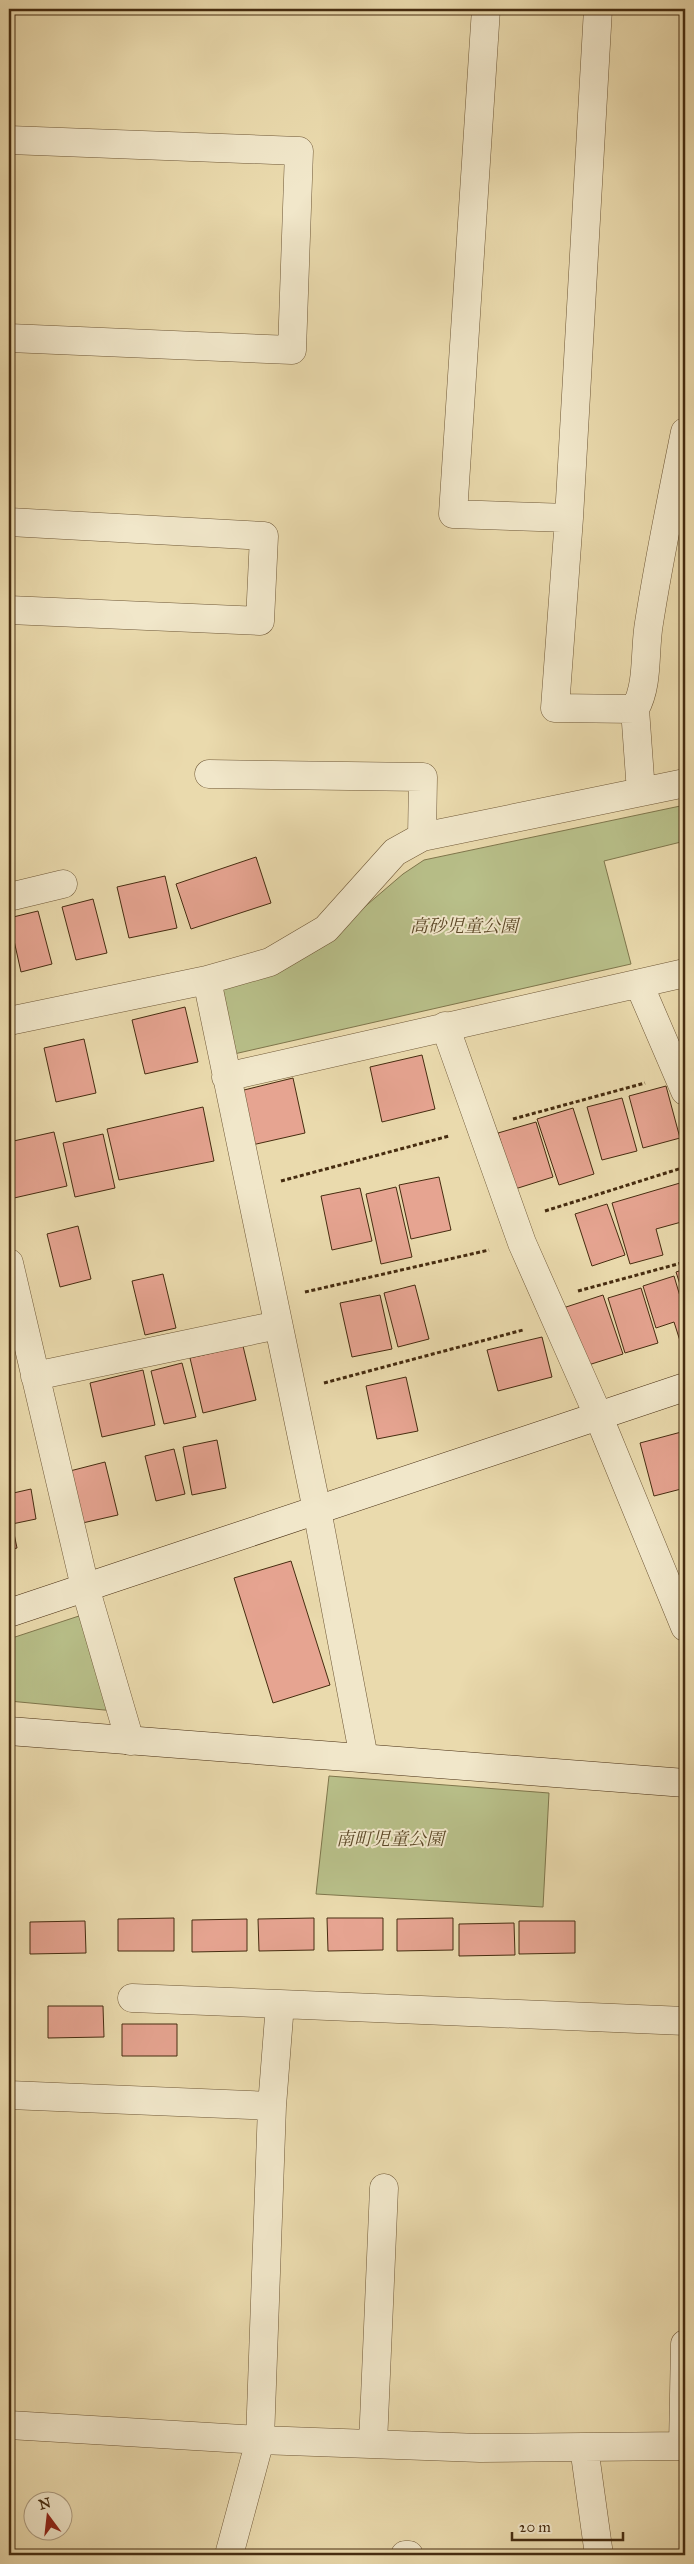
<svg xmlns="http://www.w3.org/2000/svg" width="694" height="2564" viewBox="0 0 694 2564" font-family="'IM FELL Great Primer','Noto Serif JP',serif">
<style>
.green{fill:#b8bf89;stroke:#7f764c}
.building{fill:#e6a491;stroke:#462c10}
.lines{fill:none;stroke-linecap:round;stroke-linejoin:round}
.street-casing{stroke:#6f5837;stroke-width:29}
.secondary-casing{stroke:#462c10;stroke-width:29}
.path{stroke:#462c10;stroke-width:3;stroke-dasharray:4 2.5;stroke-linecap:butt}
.street{stroke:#f1e7ca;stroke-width:28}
.secondary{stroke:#f1e7ca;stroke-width:28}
.labels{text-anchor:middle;stroke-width:4;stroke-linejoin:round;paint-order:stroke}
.park-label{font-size:18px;font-style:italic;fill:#5d4928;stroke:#f1e7ca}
</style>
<rect width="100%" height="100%" fill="#eadaad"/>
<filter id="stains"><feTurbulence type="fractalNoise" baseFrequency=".004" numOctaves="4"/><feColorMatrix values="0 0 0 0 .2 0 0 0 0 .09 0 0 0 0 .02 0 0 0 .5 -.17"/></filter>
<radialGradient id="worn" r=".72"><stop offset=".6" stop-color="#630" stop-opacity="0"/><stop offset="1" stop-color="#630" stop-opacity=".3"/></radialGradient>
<path class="green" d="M685 805V841L604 861 631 964 234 1054 215 990 313 951 403 874 424 860Z
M85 1614 115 1711 9 1701V1639Z
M329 1776 549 1793 543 1907 316 1894Z"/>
<path class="building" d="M256 857 271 903 191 929 176 884Z
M165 876 177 928 129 938 117 887Z
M93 899 107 953 76 960 62 907Z
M38 911 52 964 21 972 9 918Z
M185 1007 198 1062 145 1074 132 1020Z
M84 1039 96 1093 56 1102 44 1048Z
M422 1055 435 1109 382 1122 370 1067Z
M293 1078 305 1133 252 1145 240 1091Z
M666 1086 680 1138 643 1148 629 1096Z
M622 1098 637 1151 602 1160 587 1107Z
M203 1107 214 1161 119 1180 107 1129Z
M573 1108 594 1174 559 1185 537 1119Z
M536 1122 553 1177 515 1189 498 1133Z
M54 1132 67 1186 14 1198 9 1177V1142Z
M103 1134 115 1188 75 1197 63 1143Z
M439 1177 451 1230 411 1239 399 1185Z
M680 1183 685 1201V1221L656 1229 663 1255 630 1264 612 1203Z
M396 1187 412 1257 381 1264 366 1194Z
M360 1188 372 1241 332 1250 321 1196Z
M607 1204 625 1255 592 1266 575 1214Z
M78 1226 91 1279 60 1287 47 1234Z
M685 1269V1300L676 1272Z
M163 1274 176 1328 145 1335 132 1281Z
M674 1276 685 1313V1343L681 1344 674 1322 656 1328 643 1286Z
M415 1285 429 1339 398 1347 384 1293Z
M641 1288 658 1343 625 1353 608 1298Z
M380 1295 392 1349 352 1357 340 1303Z
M603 1295 623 1354 582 1367 563 1308Z
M542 1337 552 1377 498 1391 487 1350Z
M243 1346 256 1400 203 1413 190 1358Z
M182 1363 196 1417 164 1424 151 1371Z
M143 1370 155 1425 102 1437 90 1383Z
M406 1377 418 1431 377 1439 366 1386Z
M685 1431V1488L654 1496 640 1443Z
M217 1440 226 1488 192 1495 183 1447Z
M174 1449 185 1494 156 1501 145 1456Z
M105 1462 118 1515 78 1524 66 1472Z
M31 1489 36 1519 12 1524 17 1548 9 1550V1494Z
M291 1561 330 1685 273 1703 234 1578Z
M174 1918V1951H118V1919Z
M314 1918V1950L259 1951 258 1919Z
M327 1918H383V1950L328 1951Z
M453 1918V1950L397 1951V1919Z
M247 1919V1951L192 1952V1920Z
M85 1921 86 1953 30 1954V1922Z
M519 1921H575V1953L519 1954Z
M514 1923 515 1955 459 1956V1924Z
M48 2006H103L104 2037 48 2038Z
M122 2024H177V2056H122Z"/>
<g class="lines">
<defs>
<path id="street" d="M486 9 453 514 569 518
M598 9 569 518 555 708 635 709 641 792
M9 140 299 151 292 350 9 338
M9 522 264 536 260 621 9 610
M635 709C649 684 644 651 649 623 659 559 672 496 685 432
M209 774 423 777 422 837
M9 897 63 884
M207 980 317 1510 364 1758
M639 984 685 1091
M9 1021 207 980 270 962 326 929 395 852 422 837 685 783
M445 1026 522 1243 598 1415 685 1627
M226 1077 685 973
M9 1263 85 1587 130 1741
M35 1376 278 1325
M132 1998 280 2004
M9 2095 272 2106
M9 2425 260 2440 480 2448 685 2446
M373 2444 384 2188
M683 2446 685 2344
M584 2447 599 2555
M229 2555 260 2440 272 2106 280 2004 685 2021
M405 2555H409"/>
<path id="secondary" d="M9 1613 685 1387
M9 1731 685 1783"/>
</defs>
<use href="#street" class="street-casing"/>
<use href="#secondary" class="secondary-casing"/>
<path class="path" d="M513 1119 645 1083
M281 1181 449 1136
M545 1211 685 1167
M578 1291 685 1262
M305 1292 489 1250
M324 1383 523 1330"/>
<use href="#street" class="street"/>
<use href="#secondary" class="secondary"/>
</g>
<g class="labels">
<g class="park-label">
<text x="464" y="932">高砂児童公園</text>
<text x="390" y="1845">南町児童公園</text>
</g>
</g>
<rect width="694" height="2564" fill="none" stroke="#eadaad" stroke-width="30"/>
<rect x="10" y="10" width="674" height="2544" fill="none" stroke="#462c10" stroke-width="2.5"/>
<rect x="15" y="15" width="664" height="2534" fill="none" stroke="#462c10"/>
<g transform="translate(48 2516) rotate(345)"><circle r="24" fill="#f1e7ca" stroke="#ad9c80"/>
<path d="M0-4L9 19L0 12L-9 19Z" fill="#8f2418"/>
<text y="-8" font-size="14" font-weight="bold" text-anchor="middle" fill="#462c10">N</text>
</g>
<path d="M512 2532v8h111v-8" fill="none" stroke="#462c10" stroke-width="2.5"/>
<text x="519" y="2532" font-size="15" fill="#462c10" stroke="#f1e7ca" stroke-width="4" paint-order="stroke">20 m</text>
<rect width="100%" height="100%" filter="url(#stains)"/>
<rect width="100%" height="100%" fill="url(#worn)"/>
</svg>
